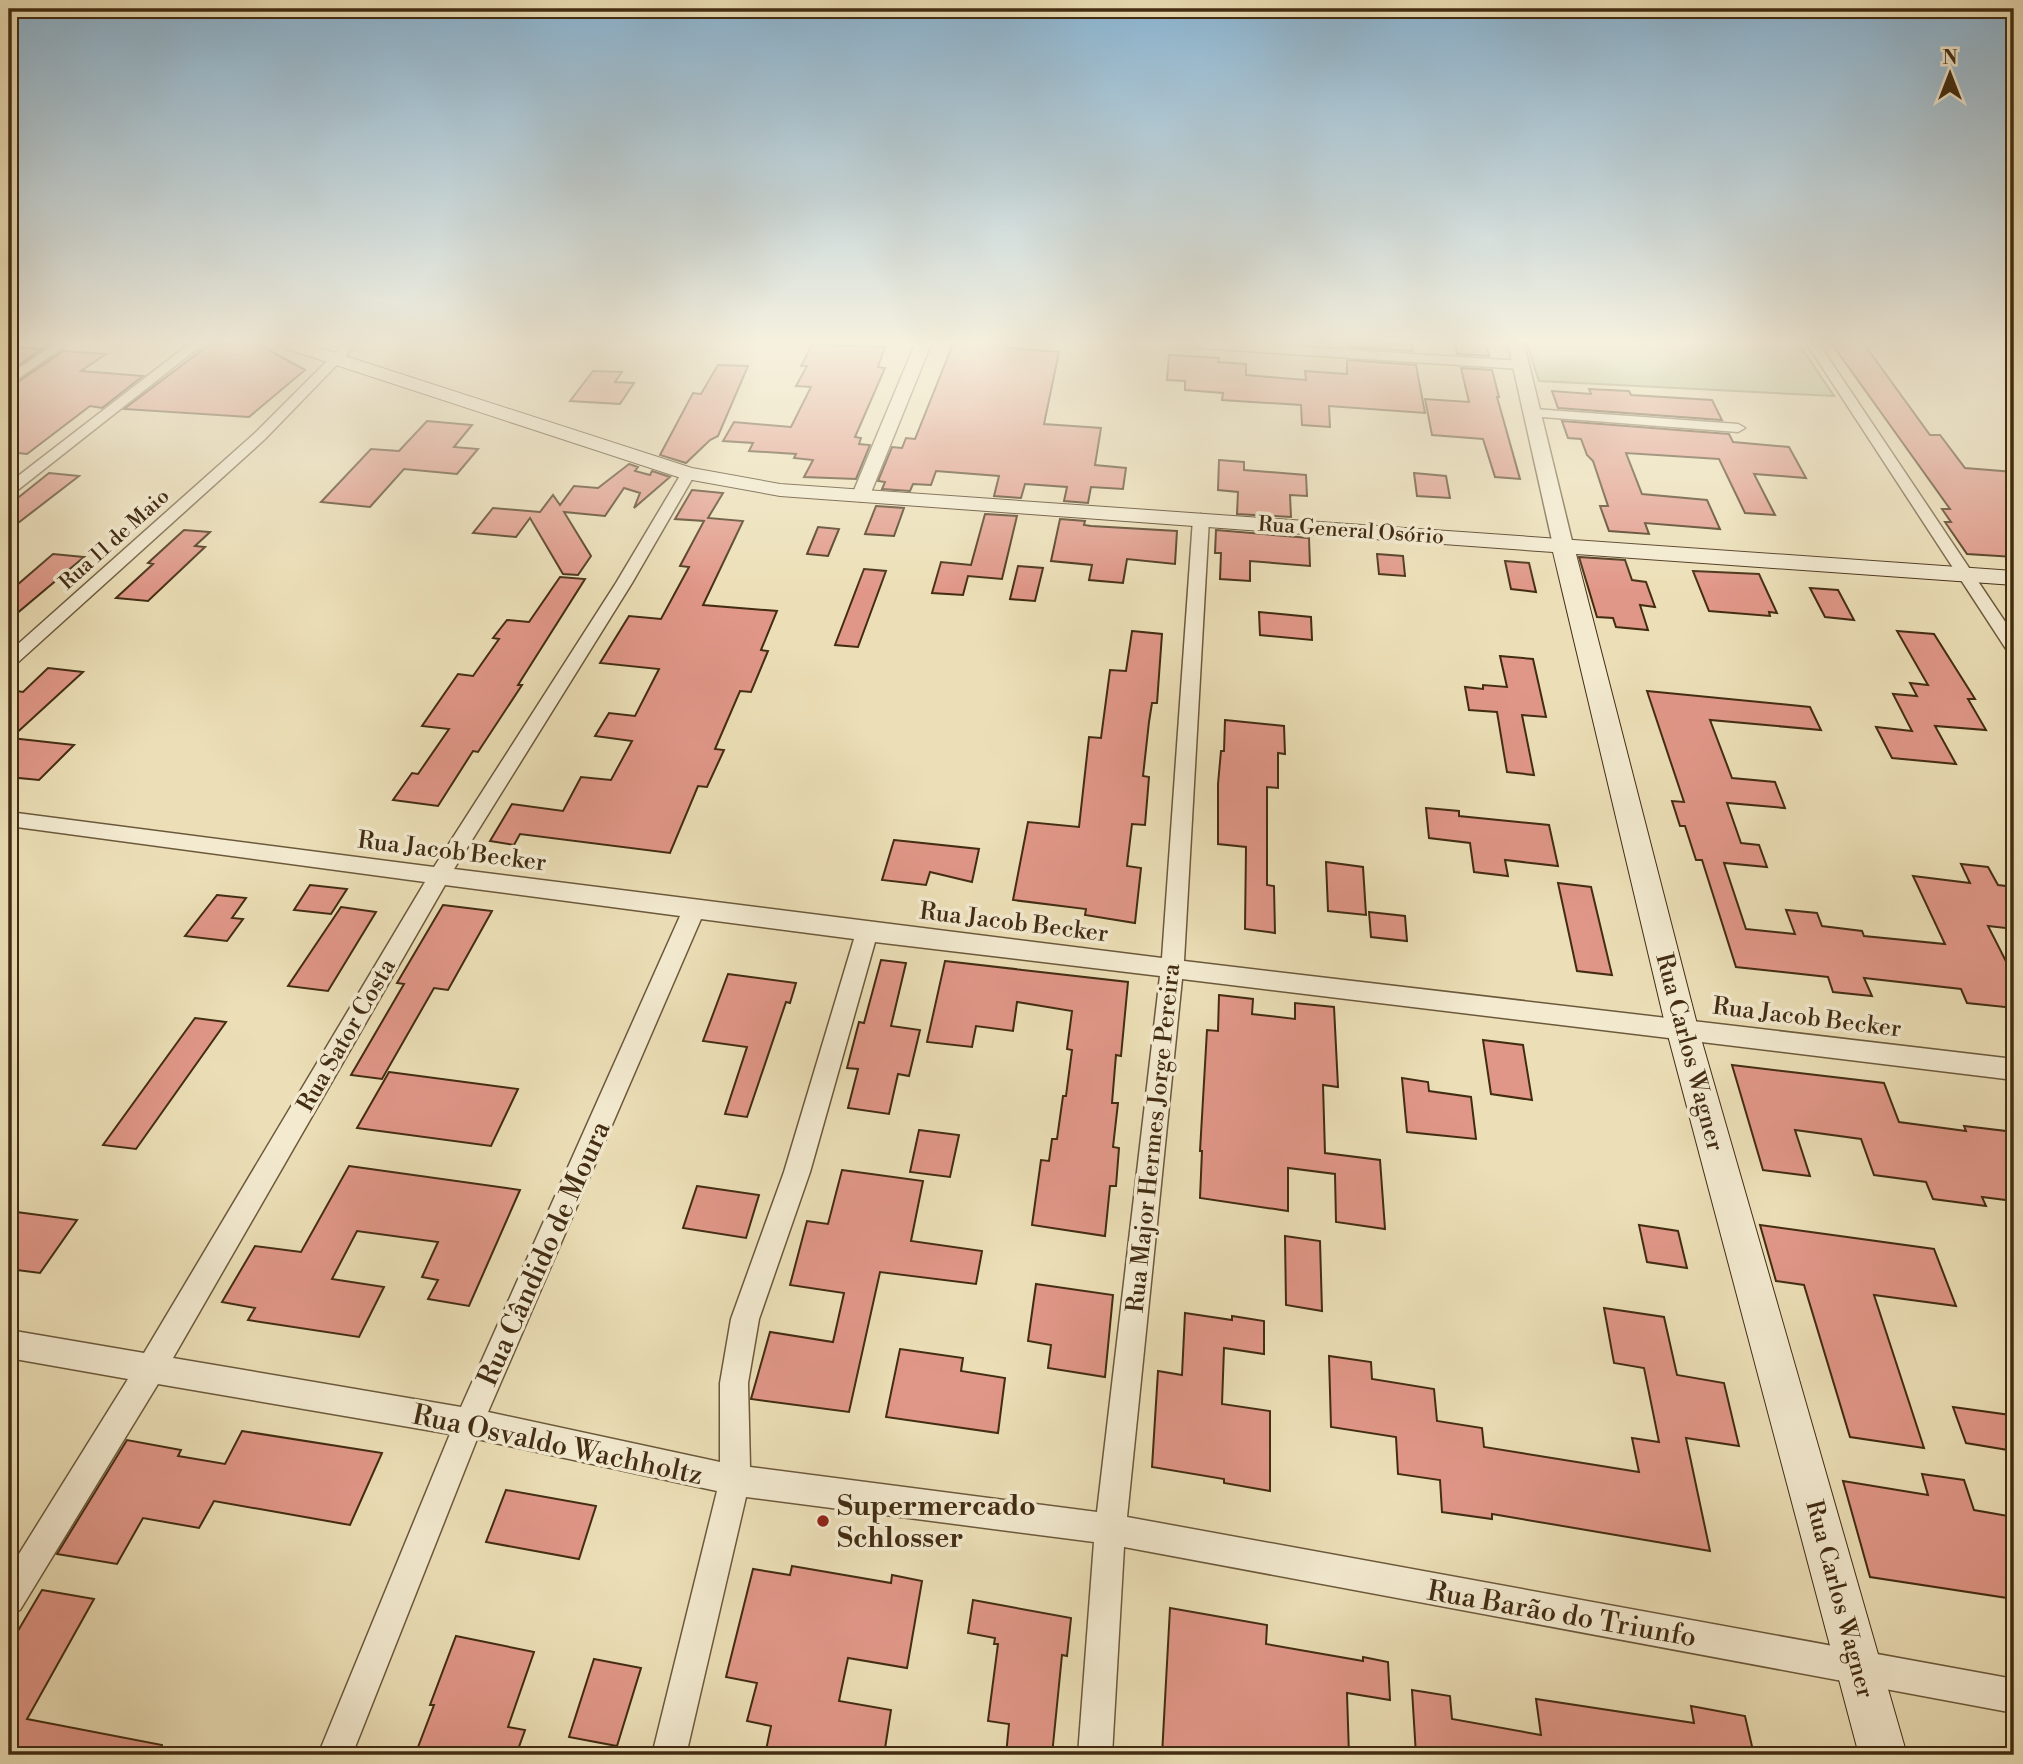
<svg xmlns="http://www.w3.org/2000/svg" width="2023" height="1764" viewBox="0 0 2023 1764" font-family="'Libre Bodoni',serif">
<style>
.green{fill:#b3c392;stroke:#7a7852;stroke-width:2}
.building{fill:#e19788;stroke:#422c12;stroke-width:2}
.lines{fill:none;stroke-linecap:round;stroke-linejoin:round}
.minor-casing{stroke:#6c593b;stroke-width:3}
.tertiary-casing{stroke:#6c593b;stroke-width:3}
.secondary-casing{stroke:#422c12;stroke-width:2}
.minor{fill:#f3ead0;fill-rule:evenodd}
.tertiary{fill:#f3ead0;fill-rule:evenodd}
.secondary{fill:#f3ead0;fill-rule:evenodd}
.poi-dot{fill:#8f2418;stroke:#f3ead0;stroke-width:2.5}
.labels{text-anchor:middle;stroke-width:7;stroke-linejoin:round;paint-order:stroke}
.far-street-label{font-size:21px;fill:#422c12;stroke:#f3ead0}
.street-label{font-size:24px;fill:#422c12;stroke:#f3ead0}
.near-street-label{font-size:28px;fill:#422c12;stroke:#f3ead0}
.near-poi-label{font-size:28px;font-weight:bold;fill:#422c12;stroke:#f3ead0;text-anchor:start}
</style>
<rect width="100%" height="100%" fill="#ecdfb7"/>
<filter id="stains"><feTurbulence type="fractalNoise" baseFrequency=".00286" numOctaves="4"/><feColorMatrix values="0 0 0 0 .2 0 0 0 0 .09 0 0 0 0 .02 0 0 0 .5 -.17"/></filter>
<radialGradient id="worn" r=".72"><stop offset=".6" stop-color="#630" stop-opacity="0"/><stop offset="1" stop-color="#630" stop-opacity=".3"/></radialGradient>
<path class="green" d="M1527 344H1799L1834 396 1539 381Z"/>
<path class="building" d="M210 344H258L305 370 249 417 124 409Z
M953 344H1007L1006 347 1018 349 1059 352 1044 424 1101 428 1095 465 1126 468 1123 489 1091 487 1088 503 1064 501 1067 487 1025 484 1021 498 994 496 999 476 936 471 931 485 913 484 910 491 882 489 885 482 878 481 892 447 902 448 906 438 915 439Z
M1348 344H1412L1413 351 1348 347Z
M1455 344H1486L1489 356 1457 354Z
M1832 344H1864L1930 435H1940L1965 468 2014 472V557L1967 554 1945 522H1951L1942 509H1950Z
M812 345 885 347 878 367 885 368 855 437 861 438 859 444 870 445 856 479 804 477 813 460 794 458 796 454 749 451 753 443 723 441 734 422 791 427 811 387 796 386 807 366H801Z
M9 347 42 349 9 372Z
M63 351 106 354 81 371 143 376 102 408 90 406 27 454 9 452V388Z
M1169 355 1219 358 1218 362 1246 364V375L1306 380 1305 371 1347 374V360L1416 365 1425 413 1329 406 1330 427 1302 425 1301 405 1222 400 1223 393 1185 390V381L1167 380Z
M718 365 748 366 718 436 710 440 686 463 660 455 693 393 701 394Z
M1461 368 1492 370 1499 397H1497L1520 479 1495 477 1483 439 1432 435 1425 399 1469 402Z
M593 371 622 372 615 382 634 383 620 404 570 401Z
M1589 389 1629 391 1631 395 1712 400 1722 420 1558 408 1552 391 1591 394Z
M427 421 472 425 454 447 478 449 457 474 404 469 370 507 321 502 371 449 399 451Z
M1562 421 1729 434 1733 442 1789 447 1806 478 1754 474 1775 515 1745 513 1719 459 1626 453 1642 494 1707 500 1720 529 1645 523 1649 534 1609 531 1600 506H1608L1593 461 1587 455 1581 439 1568 438Z
M1219 460 1244 462V470L1306 475 1307 496 1290 495 1291 517 1237 514 1238 492 1218 490Z
M629 464 638 467 635 471 650 475 652 471 670 477 634 508 640 493 624 488 605 516 564 512 591 556 578 575 563 574 530 518 516 537 473 533 493 508 540 512 553 495 560 505 574 486 598 488Z
M49 473 79 476 9 530V505Z
M1414 473 1446 476 1450 498 1417 496Z
M692 490 723 493 708 518 743 521 703 605 777 611 761 650 768 651 751 692 740 691 715 749 724 750 707 787 698 786 670 853 520 834 514 845 490 841 512 804 563 811 581 777 611 780 632 741 595 736 609 713 635 716 659 669 600 663 629 616 661 619 689 567 680 566 704 521 675 519Z
M876 506 904 508 894 536 865 534Z
M985 514 1017 516 1002 579 968 576 963 595 932 593 941 562 971 565Z
M1060 519 1085 521 1084 525 1091 526 1177 531 1175 564 1127 559 1123 583 1089 580 1092 565 1051 561Z
M818 527 839 529 828 556 807 554Z
M184 530 210 532 195 546 205 547 148 601 116 598 153 564 148 563Z
M1216 530 1309 538 1310 566 1250 561V581L1220 579 1221 553H1215Z
M53 554 84 557 9 620V592Z
M1377 554 1403 556 1405 576 1379 574Z
M1579 557 1625 560 1632 580 1646 582 1655 607 1640 605 1648 630 1616 627 1613 618 1597 617Z
M1505 561 1529 563 1536 592 1511 589Z
M1018 566 1043 568 1035 601 1010 599Z
M864 569 886 571 858 647 835 645Z
M1693 571 1759 574 1777 613 1769 612 1770 616 1709 611Z
M560 577 585 579 518 685H522L478 752 473 751 438 806 393 800 412 773 418 774 449 729 422 726 458 674 473 676 499 639 493 638 507 620 529 622Z
M1810 588 1838 590 1854 620 1825 617Z
M1259 612 1311 617 1312 640 1260 635Z
M1132 631 1162 634 1157 703H1152L1149 722 1143 776 1149 777 1145 825 1132 824 1127 866 1141 868 1135 923 1085 915 1086 909 1013 900 1028 822 1079 827 1089 737 1101 738 1110 670 1126 671Z
M1897 631 1934 634 1975 699H1968L1986 730 1935 726 1956 764 1892 758 1876 727 1912 731 1893 694 1917 696 1910 683 1928 685Z
M1500 656 1533 659 1546 717 1522 715 1534 775 1507 772 1497 712 1469 710 1465 687 1483 689V685L1507 687Z
M48 668 83 672 11 738 74 745 39 780 9 777V699L17 691 23 692Z
M1647 691 1810 707 1821 730 1710 720 1732 778 1775 782 1785 808 1727 803 1741 843 1759 845 1767 867 1724 863 1746 929 1795 934 1786 910 1817 913 1822 926 1862 931 1864 936 1945 944 1913 876 1970 883 1961 864 1988 867 1998 885 2014 887V929L1988 926 2014 977V1008L1967 1003 1961 989 1864 978 1872 996 1833 992 1828 977 1736 967 1702 860H1696L1685 826H1680L1672 801 1684 802Z
M1225 720 1284 726 1285 754 1278 753V788L1267 787V885L1274 886 1275 933 1245 929 1246 847 1218 844V784L1221 751H1224Z
M1426 808 1459 811V816L1549 825 1558 866 1505 860 1508 876 1474 872 1470 843 1429 838Z
M894 840 979 849 972 882 930 872 926 885 882 880Z
M1326 862 1363 867 1366 915 1328 911Z
M1558 883 1591 887 1612 975 1577 971Z
M310 885 347 889 331 914 294 910Z
M217 895 246 898 232 918 243 919 227 941 185 936Z
M443 905 492 911 448 990 434 988 382 1079 351 1075 404 984 397 983Z
M341 907 376 912 328 991 288 986Z
M1369 912 1405 916 1407 941 1371 937Z
M881 960 906 963 891 1026 920 1030 909 1076 898 1074 889 1114 848 1108 858 1069 847 1068 859 1022 864 1023Z
M945 961 1128 982 1121 1056 1116 1055 1112 1103H1118L1113 1147 1119 1148 1116 1186H1110L1105 1236 1032 1225 1041 1160 1049 1161 1052 1139H1057L1063 1096H1066L1072 1050 1067 1049 1072 1011 1017 1002 1013 1031 976 1026 972 1047 927 1042Z
M728 974 796 983 790 1003 786 1002 747 1117 725 1114 747 1047 703 1041Z
M1219 995 1253 999 1252 1014 1295 1019V1003L1334 1007 1338 1087 1323 1085 1325 1153 1380 1160 1385 1229 1336 1222 1335 1174 1288 1168V1211L1200 1198 1202 1151H1200L1207 1030 1218 1031Z
M195 1018 226 1022 136 1149 103 1145Z
M1483 1040 1523 1045 1532 1100 1491 1094Z
M1732 1065 1884 1083 1899 1122 1966 1131 1964 1126 2006 1131 2014 1149V1201L1982 1197 1986 1206 1933 1199 1926 1182 1874 1175 1861 1139 1795 1130 1810 1176 1763 1170Z
M389 1072 518 1089 491 1146 357 1128Z
M1402 1078 1428 1082 1429 1091 1471 1097 1476 1139 1407 1132Z
M919 1130 959 1135 950 1177 910 1172Z
M349 1166 520 1190 469 1306 428 1299 438 1280 422 1277 438 1242 357 1231 332 1279 384 1287 359 1337 248 1320 255 1308 222 1302 255 1246 301 1252Z
M842 1170 923 1181 911 1241 982 1251 976 1284 880 1272 849 1412 751 1399 770 1332 833 1342 844 1293 790 1285 807 1221 828 1224Z
M697 1186 759 1195 746 1238 683 1228Z
M9 1211 77 1220 40 1273 9 1269Z
M1639 1225 1678 1231 1687 1268 1647 1262Z
M1760 1225 1934 1249 1956 1306 1874 1295 1924 1448 1850 1437 1804 1285 1776 1281Z
M1285 1236 1320 1241 1322 1311 1286 1305Z
M1036 1284 1113 1295 1105 1377 1048 1368 1051 1345 1028 1341Z
M1604 1308 1664 1317 1677 1375 1724 1383 1739 1446 1686 1438 1710 1551 1492 1514V1519L1442 1512 1440 1480 1398 1474 1396 1437 1331 1427 1329 1356 1371 1362 1372 1379 1434 1389 1437 1421 1482 1428 1484 1447 1639 1472 1632 1438 1659 1442 1644 1368 1614 1363Z
M1185 1313 1232 1320V1316L1264 1321V1354L1224 1348 1222 1404 1270 1411V1491L1224 1483V1479L1152 1467 1158 1371 1182 1375Z
M900 1349 963 1358 961 1371 1005 1378 998 1433 886 1417Z
M1953 1407 2010 1415 2014 1426V1451L1966 1443Z
M242 1431 382 1453 350 1525 214 1501 199 1528 143 1518 117 1564 57 1554 127 1440 181 1450 178 1456 225 1464Z
M1922 1474 1964 1480 1974 1510 2014 1517V1599L1870 1577 1843 1481 1928 1495Z
M506 1490 596 1506 579 1559 486 1542Z
M792 1566 891 1583 892 1575 922 1581 907 1668 848 1658 839 1701 891 1710 884 1755H765L771 1726 747 1721 757 1683 726 1677 753 1569 790 1575Z
M42 1590 94 1599 27 1719 162 1745 161 1755H9V1646Z
M973 1600 1071 1618 1067 1656 1062 1655 1052 1755H1006L1009 1724 988 1721 998 1644H994L995 1638 968 1633Z
M1170 1608 1267 1625 1266 1644 1363 1661V1657L1388 1662 1390 1700 1347 1693 1349 1755H1162Z
M456 1636 534 1652 508 1727 525 1730 516 1755H415L434 1705H430Z
M594 1659 641 1668 617 1746 569 1737Z
M1412 1690 1450 1696 1452 1719 1541 1735 1536 1699 1694 1723 1691 1706 1745 1716 1754 1755H1416Z"/>
<g class="lines">
<defs>
<path id="minor" d="M54 344H68L9 385V375Z
M189 344H203L14 493 9 494V483Z
M344 344H357L265 439 15 665 9 667V652L255 433Z
M1193 344H1258L1521 361 1528 365 1521 369 1199 348Z
M1807 344H1819L2014 635V654L2008 652Z
M1534 409 1738 424 1745 428 1738 432 1529 416 1527 413Z
M688 470 695 474 632 583 454 869 1162 958 1193 519 1201 514 1209 519 1184 961 2014 1059V1080L1182 979 1127 1517 2014 1679V1713L1124 1547 1112 1755H1078L1094 1542 746 1497 686 1755H652L717 1491 477 1439 352 1755H318L450 1434 158 1384 20 1610 9 1615V1570L128 1379 9 1358V1330L144 1353 425 882 9 826V812L434 867 616 583 681 474ZM445 885 680 916 461 1407 173 1358ZM701 919 854 939 784 1172 731 1319 720 1383V1462L488 1412ZM875 942 1160 976 1097 1512 750 1467 748 1383 759 1319 810 1172Z"/>
<path id="tertiary" d="M915 344H931L870 495 861 501 854 499 852 495Z
M1508 344H1524L1573 545 1570 549H1556L1553 545Z"/>
<path id="secondary" d="M281 344H308L692 468 780 484 2014 571V585L1576 554 1698 1028 1907 1755H1859L1666 1028 1553 552 780 496 681 478 284 348Z"/>
</defs>
<use href="#minor" class="minor-casing"/>
<use href="#tertiary" class="tertiary-casing"/>
<use href="#secondary" class="secondary-casing"/>
<use href="#minor" class="minor"/>
<use href="#tertiary" class="tertiary"/>
<use href="#secondary" class="secondary"/>
</g>
<linearGradient id="sky" x2="0" y2="1"><stop stop-color="#8ab6d5"/><stop offset="0.58" stop-color="#f6f1df"/><stop offset="1" stop-color="#f6f1df" stop-opacity="0"/></linearGradient>
<rect width="2023" height="591" fill="url(#sky)"/>
<circle class="poi-dot" cx="823" cy="1521" r="7"/>
<g class="labels">
<g class="far-street-label">
<text transform="translate(1351 530) rotate(4)" y="7">Rua General Osório</text>
<text transform="translate(114 539) rotate(-42)" y="7">Rua 11 de Maio</text>
</g>
<g class="street-label">
<text transform="translate(452 851) rotate(7)" y="8">Rua Jacob Becker</text>
<text transform="translate(1014 922) rotate(7)" y="8">Rua Jacob Becker</text>
<text transform="translate(1807 1017) rotate(7)" y="8">Rua Jacob Becker</text>
<text transform="translate(346 1035) rotate(-60)" y="8">Rua Sator Costa</text>
<text transform="translate(1690 1052) rotate(75)" y="8">Rua Carlos Wagner</text>
<text transform="translate(1153 1138) rotate(-84)" y="8">Rua Major Hermes Jorge Pereira</text>
<text transform="translate(1840 1599) rotate(75)" y="8">Rua Carlos Wagner</text>
</g>
<g class="near-street-label">
<text transform="translate(543 1253) rotate(-66)" y="10">Rua Cândido de Moura</text>
<text transform="translate(558 1444) rotate(12)" y="10">Rua Osvaldo Wachholtz</text>
<text transform="translate(1562 1613) rotate(10)" y="10">Rua Barão do Triunfo</text>
</g>
<g class="near-poi-label">
<text x="837" y="1515">Supermercado<tspan x="837" dy="32">Schlosser</tspan></text>
</g>
</g>
<rect width="2023" height="1764" fill="none" stroke="#ecdfb7" stroke-width="35"/>
<rect x="10" y="10" width="2002" height="1743" fill="none" stroke="#422c12" stroke-width="3.5"/>
<rect x="18" y="18" width="1988" height="1729" fill="none" stroke="#422c12" stroke-width="2"/>
<g transform="translate(1950 74)" stroke="#f3ead0" stroke-width="5" paint-order="stroke">
<path d="M0-5L12 26L0 18L-12 26Z" fill="#422c12"/>
<text y="-10" font-size="19" font-weight="bold" text-anchor="middle" fill="#422c12">N</text>
</g>
<rect width="100%" height="100%" filter="url(#stains)"/>
<rect width="100%" height="100%" fill="url(#worn)"/>
</svg>
